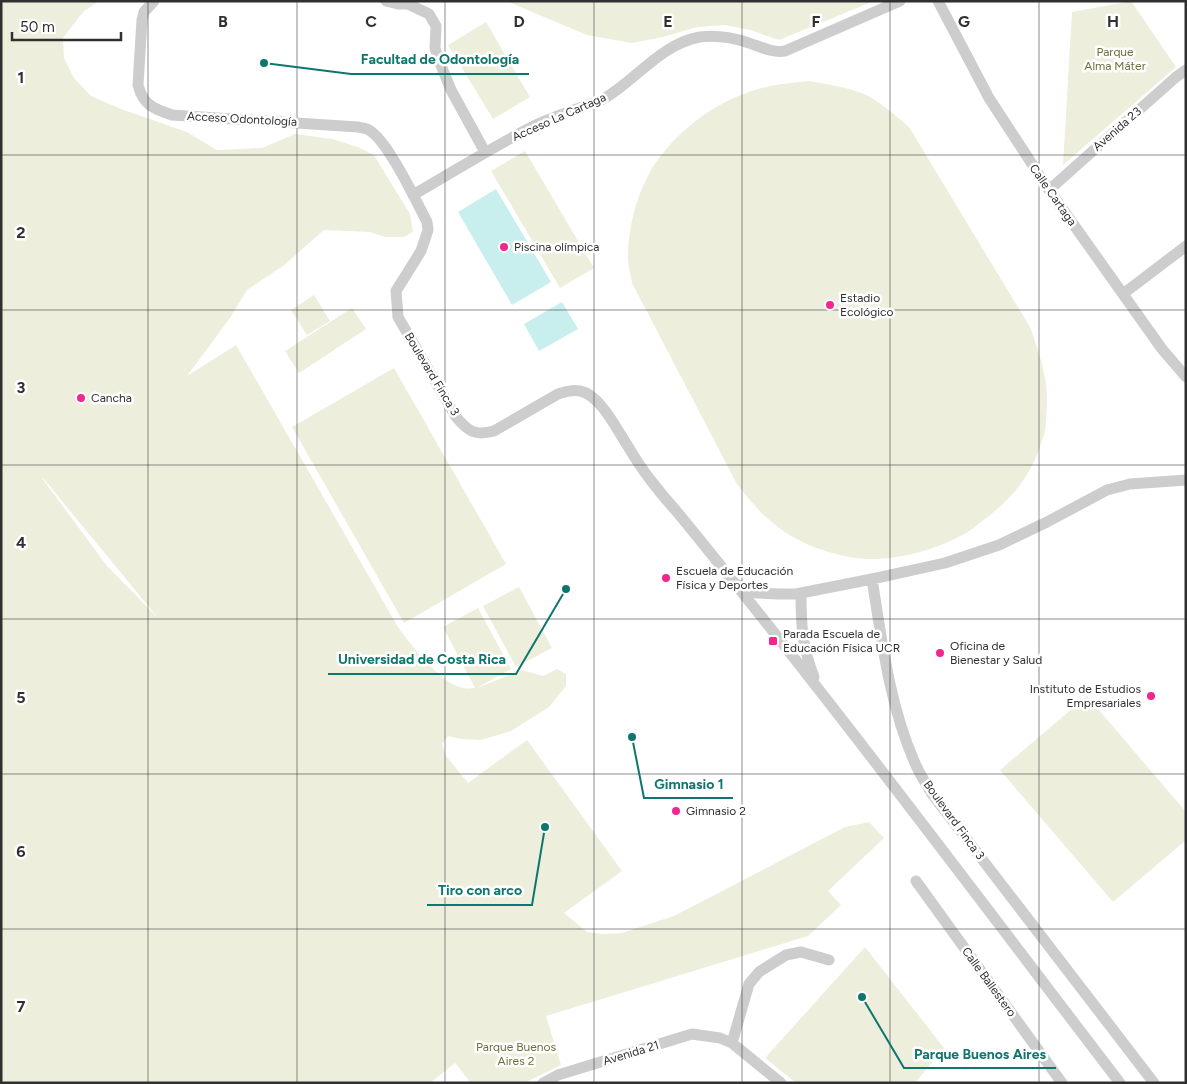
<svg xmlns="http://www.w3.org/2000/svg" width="1187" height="1084" viewBox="0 0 1187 1084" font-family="Figtree,sans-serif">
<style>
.green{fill:#eed;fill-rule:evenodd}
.water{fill:#c8efee}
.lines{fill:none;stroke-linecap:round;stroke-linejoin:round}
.street{stroke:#cdcdcd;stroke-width:11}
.grid{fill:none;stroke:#303030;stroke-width:1;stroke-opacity:0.55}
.poi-dot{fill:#f4258e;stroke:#fff;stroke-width:2}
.labels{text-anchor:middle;stroke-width:5;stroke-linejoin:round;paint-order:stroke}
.park-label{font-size:12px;fill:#6b7039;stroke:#fff}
.street-label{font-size:12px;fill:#303030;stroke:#fff}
.poi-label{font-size:12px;fill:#303030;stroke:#fff;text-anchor:start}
.grid-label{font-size:16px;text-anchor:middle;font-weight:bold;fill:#303030;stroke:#fff;stroke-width:5;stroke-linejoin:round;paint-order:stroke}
.leader{fill:none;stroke:#0f766e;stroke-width:2}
.callout-dot{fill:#0f766e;stroke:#fff;stroke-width:2}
.callout-label{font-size:14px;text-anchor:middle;font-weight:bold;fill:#0f766e;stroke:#fff;stroke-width:5;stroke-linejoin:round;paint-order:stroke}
</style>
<rect width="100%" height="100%" fill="#fff"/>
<path class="green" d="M1 1H99L83 12 63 38 64 58 74 78 91 96 121 109 187 132 217 150 262 148 295 134 332 139 358 147 374 155 410 214 413 232 404 237H385L370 232 324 230 283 266 247 290 230 318 187 376 236 345 398 627C411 645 441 684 463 688 467 689 471 688 475 688L443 627 478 608 511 669 477 688 522 670 543 676 557 669 566 674V686L549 707 511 731 481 740 461 739 448 736 442 744 446 756 468 783 527 740 622 871 564 913 587 932 603 934 622 933 674 916 845 827 869 822 884 838 828 891 841 905 808 936 546 1016 561 1065 524 1083H471L455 1063 430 1083H1ZM42 478H43L159 619 107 566Z
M506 1H874L779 40 750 30 725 25 697 27 663 37 632 43 587 35Z
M1131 1 1176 67 1063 165 1072 12Z
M486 22 530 97 493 119 448 45Z
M809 81C827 84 845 87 862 93 878 100 896 116 909 127L1030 327C1036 344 1042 361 1045 378 1048 395 1047 415 1045 431 1044 436 1042 441 1040 446 1030 479 1008 502 981 522 976 526 971 530 966 533 933 552 886 564 849 557 822 552 794 541 773 523 759 512 748 498 737 484L632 283C631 275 628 266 628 257 628 230 635 200 648 176 667 139 709 105 749 92 769 85 787 83 809 81Z
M525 151 594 268 560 288 491 171Z
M314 295 330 321 307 335 291 310Z
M352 308 366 329 299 373 285 351Z
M394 368 506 564 404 623 292 427Z
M519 587 552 648 516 667 483 606Z
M1087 696 1186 812V840L1113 902 1000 770Z
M865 947 944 1048 915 1083H796L765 1058Z"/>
<path class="water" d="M496 189 551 282 512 305 458 212Z
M562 302 578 329 539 351 524 324Z"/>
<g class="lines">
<path class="street" d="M154 1 144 12 142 20 138 85C143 105 154 109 172 115L358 127C361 128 366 128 369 130 388 141 416 201 427 222L428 230 421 251 396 291 398 317 456 417C469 432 475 436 494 431L558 394C565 392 572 389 580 391 601 395 618 432 629 448 635 458 642 469 649 478 658 490 668 502 678 513 830 699 974 892 1120 1083
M386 1 398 4H408L429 14 436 26 435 48 438 58 451 90 485 152
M938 1 989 98 1049 190 1162 349 1186 377
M1049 190 1176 77 1186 70
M413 195C455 171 495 145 538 124 553 117 569 112 584 106 591 104 599 102 605 98 638 78 661 44 700 37 716 35 734 38 749 43 761 47 772 53 785 51L900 1
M1123 294 1186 246
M872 579C882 641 889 703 914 761 919 773 926 784 932 794L1154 1083
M739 585 748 590 757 593 779 594H796L872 579 945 563 999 545 1047 522 1107 490 1130 484 1186 480
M801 593C801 625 802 646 814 677
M916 881 1062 1083
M732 1043 749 984 759 972 786 955 801 952 829 960
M543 1083 558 1075 692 1034 720 1038 732 1043 781 1083"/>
</g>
<path class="grid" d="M148 1V1083M297 1V1083M445 1V1083M594 1V1083M742 1V1083M890 1V1083M1039 1V1083M1 155H1186M1 310H1186M1 465H1186M1 619H1186M1 774H1186M1 929H1186"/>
<g class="poi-dot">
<circle cx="504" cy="247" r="5"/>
<circle cx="830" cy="305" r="5"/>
<circle cx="81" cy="398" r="5"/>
<circle cx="666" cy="578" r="5"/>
<rect x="768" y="636" width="10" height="10" rx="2.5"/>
<circle cx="940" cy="653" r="5"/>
<circle cx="1151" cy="696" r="5"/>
<circle cx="676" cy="811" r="5"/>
</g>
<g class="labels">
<g class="park-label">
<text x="1115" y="56">Parque<tspan x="1115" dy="14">Alma Máter</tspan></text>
<text x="516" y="1051">Parque Buenos<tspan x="516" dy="14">Aires 2</tspan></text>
</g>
<g class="street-label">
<text transform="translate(559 117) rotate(-24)" y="4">Acceso La Cartaga</text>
<text transform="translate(242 119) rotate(3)" y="4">Acceso Odontología</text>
<text transform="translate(1117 129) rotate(-41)" y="4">Avenida 23</text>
<text transform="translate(1053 195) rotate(55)" y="4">Calle Cartaga</text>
<text transform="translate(432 374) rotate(59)" y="4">Boulevard Finca 3</text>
<text transform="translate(954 820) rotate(54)" y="4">Boulevard Finca 3</text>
<text transform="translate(989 982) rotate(54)" y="4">Calle Ballestero</text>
<text transform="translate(631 1053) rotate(-17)" y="4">Avenida 21</text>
</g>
<g class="poi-label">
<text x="514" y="251">Piscina olímpica</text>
<text x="840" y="302">Estadio<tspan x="840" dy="14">Ecológico</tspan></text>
<text x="91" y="402">Cancha</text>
<text x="676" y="575">Escuela de Educación<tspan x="676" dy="14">Física y Deportes</tspan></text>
<text x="783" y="638">Parada Escuela de<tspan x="783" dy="14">Educación Física UCR</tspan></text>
<text x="950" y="650">Oficina de<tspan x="950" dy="14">Bienestar y Salud</tspan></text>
<text x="1141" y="693" text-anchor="end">Instituto de Estudios<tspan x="1141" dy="14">Empresariales</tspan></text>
<text x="686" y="815">Gimnasio 2</text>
</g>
</g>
<g class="grid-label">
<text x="223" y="27">B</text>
<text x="371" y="27">C</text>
<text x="519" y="27">D</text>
<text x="668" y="27">E</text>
<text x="816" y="27">F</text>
<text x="964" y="27">G</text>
<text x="1113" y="27">H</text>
<text x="21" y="83">1</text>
<text x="21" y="238">2</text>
<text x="21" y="393">3</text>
<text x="21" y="548">4</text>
<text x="21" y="703">5</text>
<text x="21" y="857">6</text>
<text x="21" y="1012">7</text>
</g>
<path class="leader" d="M264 63L351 74H529M566 589L516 674H328M632 737L644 798H733M545 827L532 905H427M862 997L904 1068H1056"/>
<g class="callout-dot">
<circle cx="264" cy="63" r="5"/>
<circle cx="566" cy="589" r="5"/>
<circle cx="632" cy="737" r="5"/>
<circle cx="545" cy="827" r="5"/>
<circle cx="862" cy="997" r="5"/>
</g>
<g class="callout-label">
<text x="440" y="64">Facultad de Odontología</text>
<text x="422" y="664">Universidad de Costa Rica</text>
<text x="689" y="789">Gimnasio 1</text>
<text x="480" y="895">Tiro con arco</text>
<text x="980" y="1059">Parque Buenos Aires</text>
</g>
<rect width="1187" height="1084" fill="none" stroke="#303030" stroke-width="5"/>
<path d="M12 32v8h109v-8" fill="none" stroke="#303030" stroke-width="2.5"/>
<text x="20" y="32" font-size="15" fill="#303030" stroke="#ffffff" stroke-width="4" paint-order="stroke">50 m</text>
</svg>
